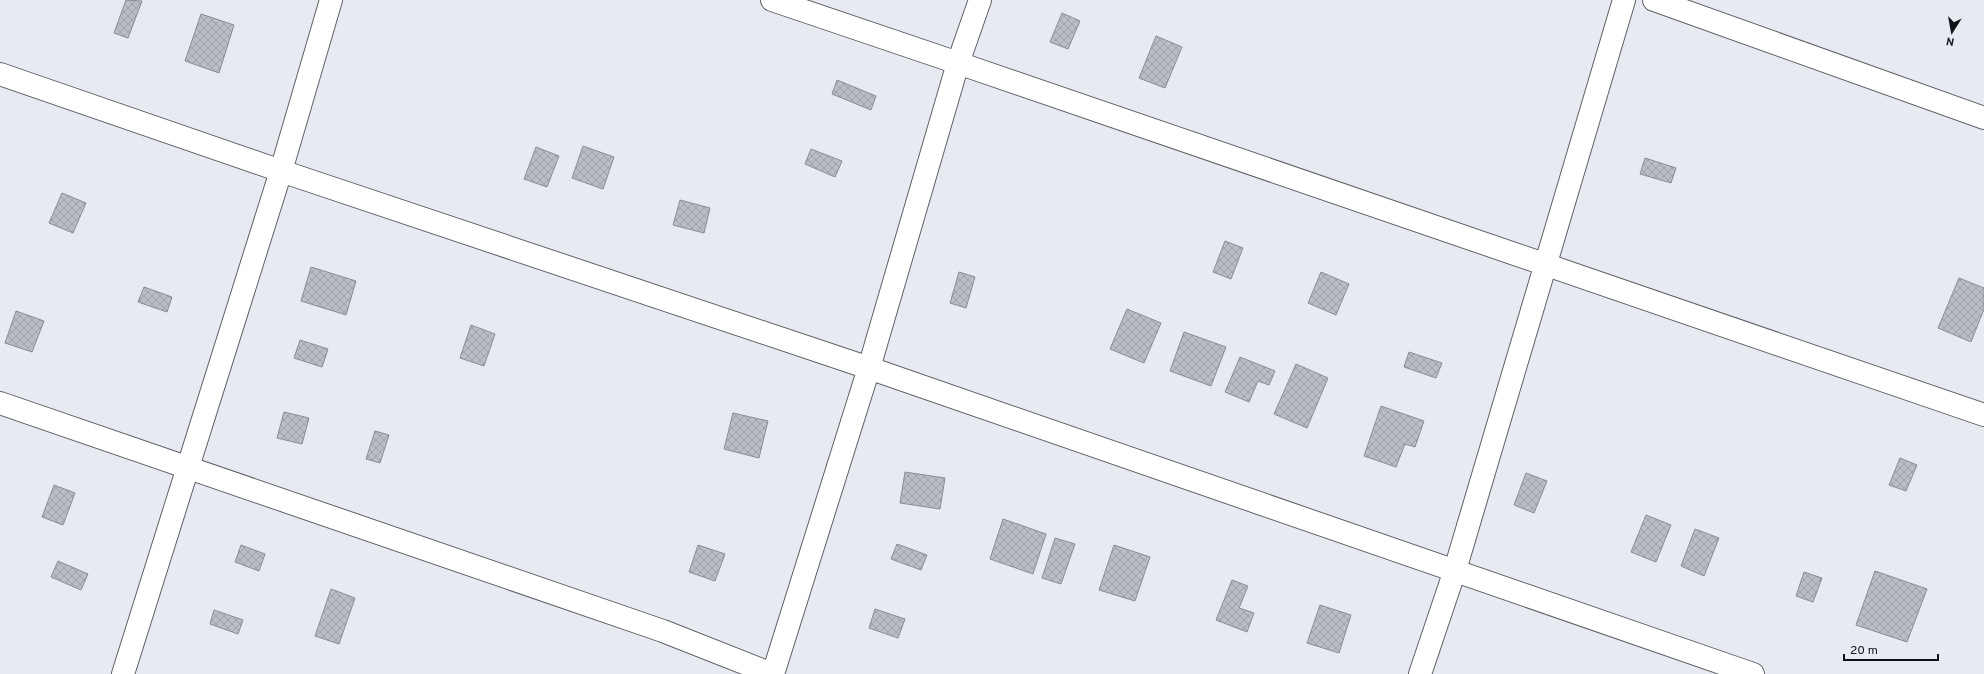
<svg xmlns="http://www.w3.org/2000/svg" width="1984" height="674" viewBox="0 0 1984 674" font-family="Overpass,sans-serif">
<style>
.building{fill:url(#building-cross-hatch);stroke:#8a8c93}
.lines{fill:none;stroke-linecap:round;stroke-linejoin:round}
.minor-casing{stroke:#5f6167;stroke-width:24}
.minor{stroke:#fff;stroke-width:22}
</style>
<defs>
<pattern id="building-cross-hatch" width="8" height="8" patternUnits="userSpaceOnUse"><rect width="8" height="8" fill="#bbbdc5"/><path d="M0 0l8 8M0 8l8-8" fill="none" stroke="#a0a1a8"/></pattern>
</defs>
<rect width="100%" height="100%" fill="#e7eaf1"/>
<path class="building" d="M126 0 142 1 128 38 114 33Z
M1062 13 1080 21 1068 49 1050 42Z
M201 14 234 25 219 73 185 61Z
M1156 36 1182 47 1165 88 1139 78Z
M837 80 876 96 871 110 832 94Z
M583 146 614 157 603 189 572 178Z
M536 147 559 156 547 187 524 179Z
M811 149 842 161 835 177 805 164Z
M1645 158 1676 168 1671 183 1640 174Z
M62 193 86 203 73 233 49 223Z
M680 200 710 208 704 233 673 225Z
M1225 241 1243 248 1231 279 1213 272Z
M311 267 356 281 346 315 301 301Z
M959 272 975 277 966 308 950 303Z
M1321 272 1349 284 1336 315 1308 303Z
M1959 278 1984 288V309L1971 342 1938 328Z
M144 287 172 297 167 312 138 302Z
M1127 309 1161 323 1144 363 1110 349Z
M16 311 44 321 32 352 5 343Z
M471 325 495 334 484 366 460 358Z
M1184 332 1226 347 1211 386 1170 371Z
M300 340 328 349 322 367 294 358Z
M1409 352 1442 363 1436 378 1404 367Z
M1240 357 1275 371 1269 385 1258 381 1249 402 1225 392Z
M1296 364 1328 378 1307 428 1274 414Z
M1381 406 1424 421 1415 447 1405 444 1396 467 1364 456Z
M284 412 309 418 302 444 277 438Z
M733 413 768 421 759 458 724 449Z
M375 431 389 435 380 463 366 459Z
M1900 458 1917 465 1906 491 1889 485Z
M905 472 945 478 940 509 900 503Z
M1526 473 1547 481 1534 513 1514 505Z
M54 485 75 493 63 525 42 517Z
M1646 515 1671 525 1656 562 1631 552Z
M1003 519 1046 534 1033 574 990 559Z
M1695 529 1719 538 1704 576 1681 566Z
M1055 538 1075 544 1061 584 1042 578Z
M897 544 927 555 921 570 891 559Z
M241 545 265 554 259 571 235 562Z
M698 545 725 554 715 581 689 572Z
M1114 545 1150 557 1135 601 1099 590Z
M58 561 88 574 81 590 51 577Z
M1875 571 1927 589 1907 642 1856 625Z
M1804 572 1822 578 1813 602 1796 596Z
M1232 580 1248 586 1239 608 1254 613 1247 632 1216 620Z
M331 589 355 598 339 644 315 636Z
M1320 605 1351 615 1339 653 1307 643Z
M875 609 905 619 898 638 869 628Z
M214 610 243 620 238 634 210 624Z"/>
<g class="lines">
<defs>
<path id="minor" d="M772 0 958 63 980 0
M1654 0 1984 118
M0 74 281 171 869 368 1753 674
M0 403 663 631 772 674
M123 674 281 171 331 0
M773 674 869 368 958 63 1984 415
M1420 674 1455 570 1624 0"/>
</defs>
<use href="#minor" class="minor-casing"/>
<use href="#minor" class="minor"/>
</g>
<g transform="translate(1952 32) rotate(191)" stroke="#e7eaf1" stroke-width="3" paint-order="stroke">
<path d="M0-3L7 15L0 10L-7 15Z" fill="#111215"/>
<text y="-6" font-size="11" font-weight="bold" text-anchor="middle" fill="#111215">N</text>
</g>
<path d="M1844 654v6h94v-6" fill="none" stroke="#111215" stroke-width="2"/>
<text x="1850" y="654" font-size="12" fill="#111215" stroke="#e7eaf1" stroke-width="3" paint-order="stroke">20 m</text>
</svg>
